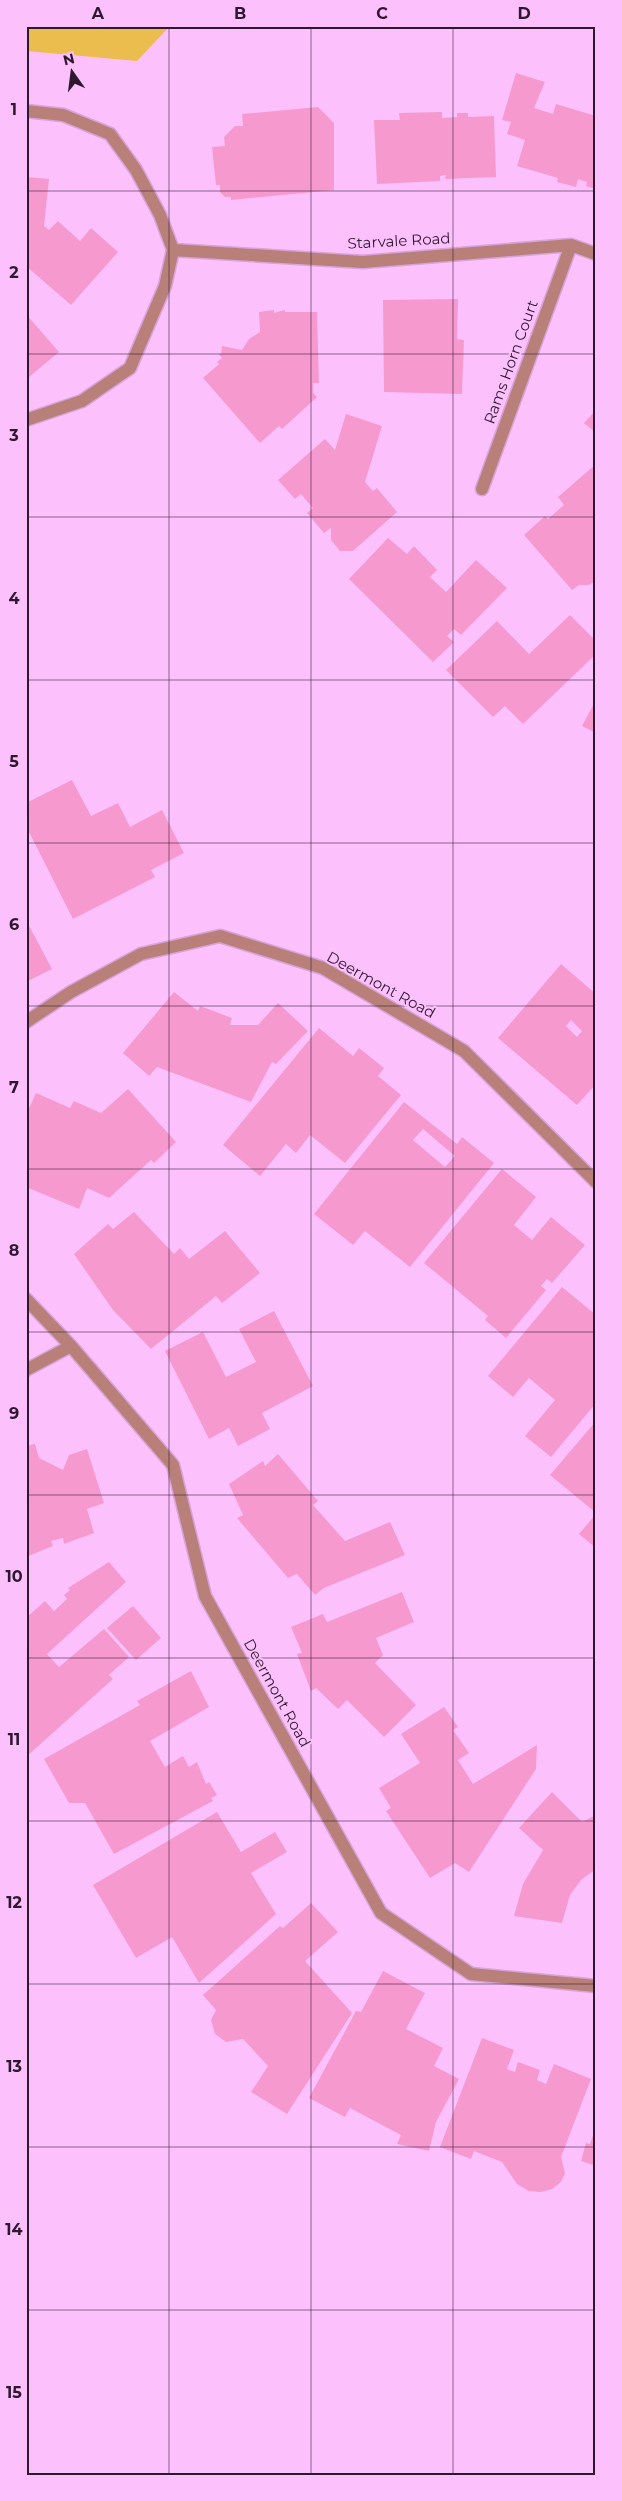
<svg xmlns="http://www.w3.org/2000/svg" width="622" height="2501" viewBox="0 0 622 2501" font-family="Montserrat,sans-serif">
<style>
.green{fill:#ebbd4e}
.building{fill:#f699ce;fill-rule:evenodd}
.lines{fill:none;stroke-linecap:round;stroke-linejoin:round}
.street-casing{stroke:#d7a3d8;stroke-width:15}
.street{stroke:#b9807a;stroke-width:12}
.grid{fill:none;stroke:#2e182f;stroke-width:1;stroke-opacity:0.55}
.labels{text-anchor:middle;stroke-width:4;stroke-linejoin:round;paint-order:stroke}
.street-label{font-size:15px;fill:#2e182f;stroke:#fcc1fd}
.neatline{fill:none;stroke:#2e182f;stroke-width:2}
.grid-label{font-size:16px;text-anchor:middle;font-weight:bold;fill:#2e182f}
</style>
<rect width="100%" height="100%" fill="#fcc1fd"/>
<path class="green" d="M26 26H170L137 61 26 51Z"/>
<path class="building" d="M516 73 545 82 534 108 553 114 556 104 596 116 594 126 596 127V189L586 186 587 182 578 179 576 187 557 182 558 178 517 166 525 140 507 134 511 122 502 120Z
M318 107 334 123V190L231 200V197H225L220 192V185H216L212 147 225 146 224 137 235 126H243L242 114Z
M442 112V118L457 117V113H468V117L494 116 496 177 445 179 446 175 440 176V181L377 184 374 120H400L399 113Z
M26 177 49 179 44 226 49 230 58 221 80 241 91 228 118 252 71 305 26 266Z
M458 299 457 339 464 340 462 394 384 392 383 300Z
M274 310V313L285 310V312H317L319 383H313V393L317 397 282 429 279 426 260 443 203 378 219 364 217 362 222 358 218 353 221 354 222 346 242 350 249 339 260 332 259 312Z
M26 314 59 352 29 377 26 374Z
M596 410V433L584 423Z
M346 414 382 426 365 482 373 491 377 488 397 512 353 551H340L331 540V528L324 533 307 513 313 508 301 494 295 499 278 480 325 439 335 450Z
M596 464 595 581 589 585H579L572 590 524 535 545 516 548 519 564 505 558 497Z
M388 538 407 554 414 546 437 570 430 577 446 592 476 560 507 588 461 635 454 629 447 636 454 642 433 662 349 579Z
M570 615 596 641V654L523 724 505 706 493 717 446 670 497 621 529 654Z
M596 700V733L582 726Z
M72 780 91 816 118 803 130 827 162 810 184 853 151 870 155 877 73 919 26 826V803Z
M26 920 52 969 26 982Z
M561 964 596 994V1084L577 1105 498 1038ZM571 1020 582 1031 577 1037 566 1026Z
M174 992 198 1011 200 1006 232 1018 230 1025H258L278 1003 308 1031 276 1064 272 1062 251 1102 157 1067 149 1076 123 1053Z
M319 1028 353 1056 359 1048 384 1068 378 1076 401 1095 345 1163 310 1135 296 1153 286 1144 260 1176 223 1145Z
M128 1089 176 1142 154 1163 151 1160 109 1198 87 1188 79 1209 26 1187V1115L36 1093 70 1108 74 1101 101 1113Z
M404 1102 457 1144 462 1137 494 1163 410 1267 365 1231 353 1245 314 1214ZM423 1129 455 1156 445 1167 413 1140Z
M502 1169 536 1197 514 1225 532 1240 551 1217 585 1245 552 1283 547 1279 541 1286 546 1290 506 1338 485 1320 488 1316 424 1263Z
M134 1212 174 1254 180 1248 189 1259 225 1231 260 1273 222 1303 216 1296 151 1349 113 1310 74 1254 108 1224 113 1229Z
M562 1287 596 1315V1403L551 1457 525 1436 555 1400 529 1378 513 1397 488 1376Z
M274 1311 313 1386 262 1413 270 1429 238 1446 229 1428 209 1439 165 1351 203 1332 226 1377 256 1362 239 1329Z
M596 1421V1513L550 1475Z
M35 1444 39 1458 63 1470 69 1455 87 1449 104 1503 87 1509 94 1533 64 1544 63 1538 51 1541 53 1546 26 1557V1446Z
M278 1454 318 1501 313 1505 345 1541 390 1522 405 1555 324 1588 315 1595 297 1574 288 1578 237 1518 243 1515 229 1484 263 1461 265 1466Z
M596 1514V1548L579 1534Z
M109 1562 126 1582 47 1654 59 1667 104 1629 129 1657 109 1675 113 1679 26 1757V1618L45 1601 54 1611 67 1599 64 1595 70 1590 68 1588Z
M402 1592 414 1622 376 1638 383 1655 375 1663 416 1705 384 1737 347 1700 338 1709 316 1688 311 1691 297 1654 302 1653 291 1627 323 1614 327 1622Z
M133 1606 161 1638 136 1660 107 1628Z
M191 1671 209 1707 150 1741 165 1767 183 1756 189 1767 197 1762 206 1784 209 1782 217 1795 211 1798 213 1801 114 1854 85 1803H69L44 1759 140 1705 137 1701Z
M444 1707 458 1727 453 1730 469 1753 458 1760 473 1784 537 1745 536 1769 469 1872 455 1863 430 1878 386 1811 391 1808 379 1788 420 1763 401 1734Z
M552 1792 582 1822 596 1815V1869L581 1880 570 1895 562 1923 514 1916 523 1884 543 1850 519 1828Z
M217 1812 241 1852 275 1832 287 1852 251 1873 276 1914 199 1983 172 1937 136 1958 93 1885Z
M311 1903 338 1932 305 1961 352 2013 287 2114 251 2092 268 2066 243 2039 226 2042 215 2034 211 2020 216 2010 203 1995 280 1926 283 1928Z
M383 1971 425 1993 406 2029 443 2048 434 2066 459 2079 436 2122 429 2151 397 2144 401 2135 350 2108 345 2117 309 2098 356 2011 361 2012Z
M482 2038 514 2050 507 2069 515 2072 518 2062 540 2070 537 2080 546 2084 554 2064 591 2079 561 2157 565 2173 561 2182 552 2189 541 2192 529 2191 517 2184 502 2162 474 2151 471 2159 440 2147Z
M596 2126V2166L581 2161 586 2143 590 2144Z"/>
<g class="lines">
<defs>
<path id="street" d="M26 111 63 115 110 134 136 170 160 215 173 250 165 286 130 368 82 401 26 420
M173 250 363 262 571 245 596 254
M482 489 571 245
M26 1022 71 992 141 954 220 936 323 968 464 1051 596 1182
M26 1299 71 1346 173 1465 205 1596 381 1913 471 1974 596 1986
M26 1370 71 1346"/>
</defs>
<use href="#street" class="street-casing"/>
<use href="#street" class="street"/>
</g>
<path class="grid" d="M169 26V2475M311 26V2475M453 26V2475M26 191H596M26 354H596M26 517H596M26 680H596M26 843H596M26 1006H596M26 1169H596M26 1332H596M26 1495H596M26 1658H596M26 1821H596M26 1984H596M26 2147H596M26 2310H596"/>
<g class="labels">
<g class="street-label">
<text transform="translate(399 241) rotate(-3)" y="5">Starvale Road</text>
<text transform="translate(511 362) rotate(-70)" y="5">Rams Horn Court</text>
<text transform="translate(381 985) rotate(29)" y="5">Deermont Road</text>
<text transform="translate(277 1693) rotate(61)" y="5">Deermont Road</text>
</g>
</g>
<rect width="622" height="2501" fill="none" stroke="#fcc1fd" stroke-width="55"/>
<g transform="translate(72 72) rotate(346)" stroke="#fcc1fd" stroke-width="4" paint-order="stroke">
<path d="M0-4L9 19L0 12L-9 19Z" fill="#2e182f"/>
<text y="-8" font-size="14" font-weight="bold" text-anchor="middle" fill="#2e182f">N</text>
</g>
<rect x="28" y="28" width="566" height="2446" class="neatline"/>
<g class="grid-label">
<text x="98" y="19">A</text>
<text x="240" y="19">B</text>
<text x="382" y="19">C</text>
<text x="524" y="19">D</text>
<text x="14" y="115">1</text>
<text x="14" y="278">2</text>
<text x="14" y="441">3</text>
<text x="14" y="604">4</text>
<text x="14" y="767">5</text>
<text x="14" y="930">6</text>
<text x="14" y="1093">7</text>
<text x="14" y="1256">8</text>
<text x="14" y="1419">9</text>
<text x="14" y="1582">10</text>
<text x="14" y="1745">11</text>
<text x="14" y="1908">12</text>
<text x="14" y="2072">13</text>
<text x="14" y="2235">14</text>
<text x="14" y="2398">15</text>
</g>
</svg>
